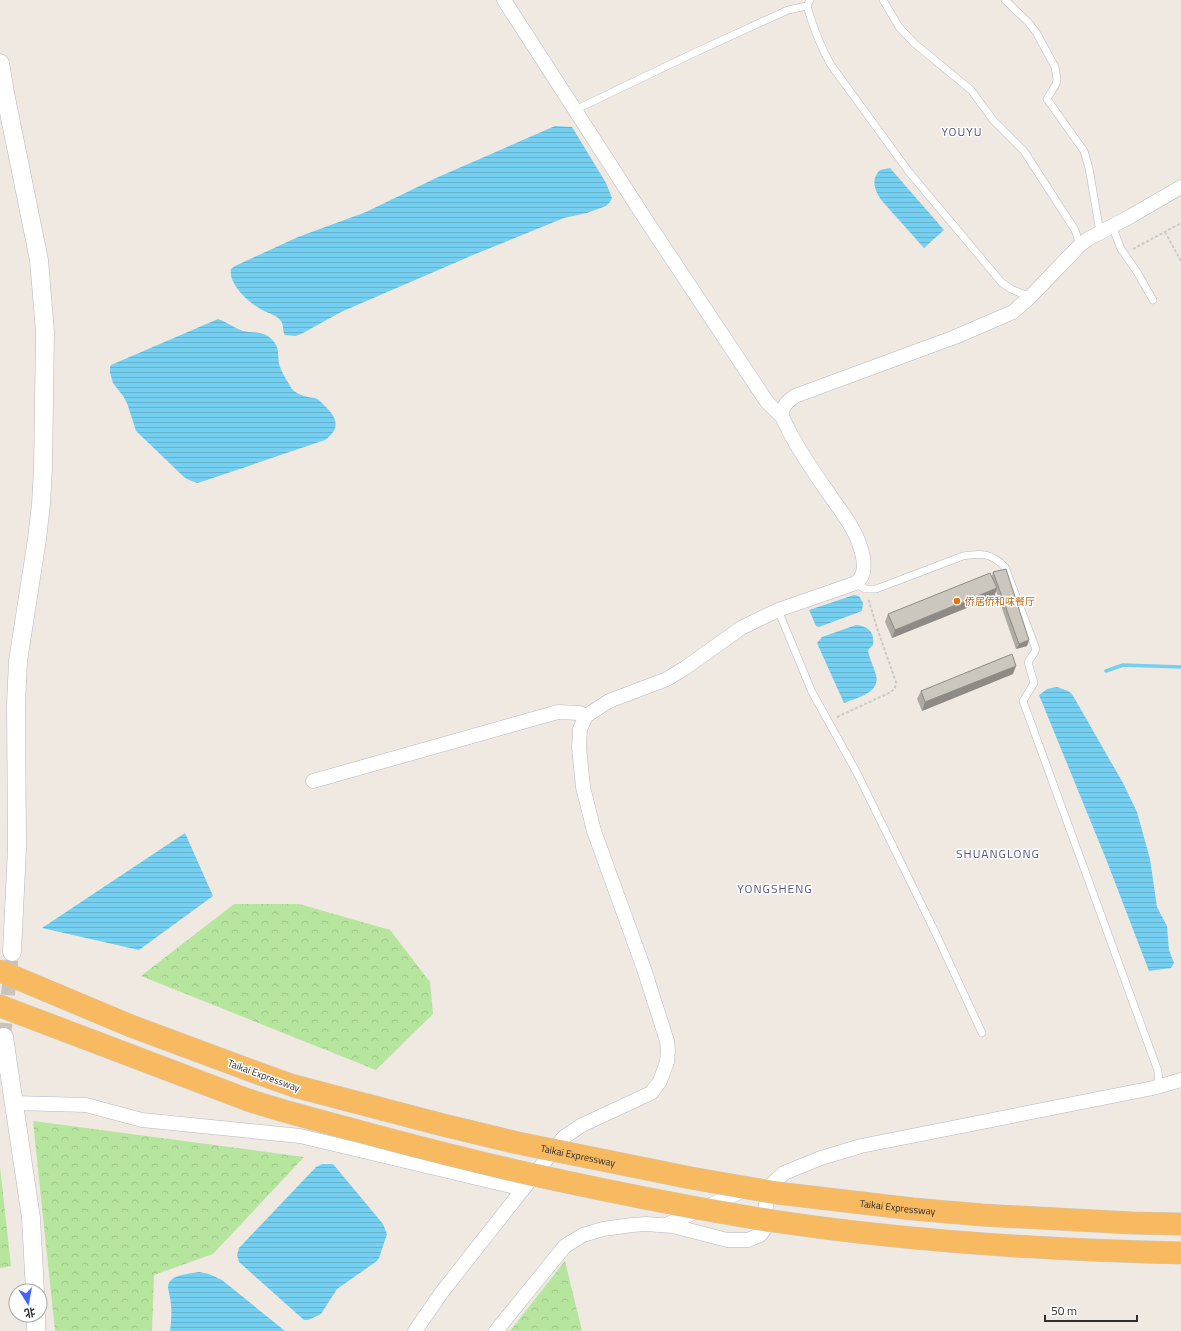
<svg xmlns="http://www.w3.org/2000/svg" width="1181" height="1331" viewBox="0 0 1181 1331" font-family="'Titillium Web','Noto Sans SC',sans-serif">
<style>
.forest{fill:url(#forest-crowns)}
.water{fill:url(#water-rules)}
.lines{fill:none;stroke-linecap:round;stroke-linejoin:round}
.stream{stroke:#75cff0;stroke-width:3.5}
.minor-tunnel{stroke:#c8c4bd;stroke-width:14;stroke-dasharray:14 7;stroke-linecap:butt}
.service-casing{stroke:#b4b7c1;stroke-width:8}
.minor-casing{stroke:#b4b7c1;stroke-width:15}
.tertiary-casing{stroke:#b4b7c1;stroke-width:19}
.trunk-casing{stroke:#c9c9c9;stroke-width:23}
.path{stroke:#c9c9c9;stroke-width:2;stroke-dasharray:3 2;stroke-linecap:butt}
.service{stroke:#fff;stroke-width:7}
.minor{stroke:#fff;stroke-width:14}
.tertiary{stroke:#fff;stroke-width:18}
.trunk{stroke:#f8ba60;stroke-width:22}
.trunk-bridge-casing{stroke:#c9c9c9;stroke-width:23;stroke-linecap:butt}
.trunk-bridge{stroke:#f8ba60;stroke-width:22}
.wall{fill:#afaba4}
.shaded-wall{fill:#8e8b86}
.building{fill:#cbc7bf;stroke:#8e8b86}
.food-dot{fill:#e8710a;stroke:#fff;stroke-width:1.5}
.labels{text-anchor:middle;stroke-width:3;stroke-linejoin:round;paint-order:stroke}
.food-label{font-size:10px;fill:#c56008;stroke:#fff;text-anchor:start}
.street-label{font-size:10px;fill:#2e2e2e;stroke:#fff}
.quarter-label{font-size:12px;letter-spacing:1px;fill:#4d5680;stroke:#fff}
</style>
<defs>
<pattern id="forest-crowns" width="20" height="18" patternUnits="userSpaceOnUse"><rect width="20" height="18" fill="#b6e59e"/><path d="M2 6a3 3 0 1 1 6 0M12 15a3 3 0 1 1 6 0" fill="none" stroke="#9dc588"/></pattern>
<pattern id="water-rules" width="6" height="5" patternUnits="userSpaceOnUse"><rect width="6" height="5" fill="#75cff0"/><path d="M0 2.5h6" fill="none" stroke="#66b2ce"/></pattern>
</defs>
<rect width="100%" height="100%" fill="#efe9e1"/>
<path class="forest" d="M234 904H299L390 930 430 982 433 1014 376 1070 141 976Z
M33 1121 304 1157 213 1254 154 1275 152 1331H55Z
M0 1167 11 1266 0 1268Z
M565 1261 582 1331H510Z"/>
<path class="water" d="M555 126 572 127 606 183 612 198 610 202 606 206 587 213 564 218 473 255 341 312 303 333 296 336 285 335C282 331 284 325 281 321 276 314 266 313 259 308 248 302 228 283 231 269L235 266 298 237 366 212 436 178Z
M890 168 944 230 924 248 882 201C875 191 870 180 880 170Z
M218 319C227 322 234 328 243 331 252 333 262 331 269 337 282 347 276 355 280 367 283 375 288 382 292 389 295 393 303 396 308 397 311 398 314 397 317 399 320 400 323 405 326 407 338 419 340 429 325 440L207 480 197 483 189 480 184 477 136 431 127 403 123 396 113 383 110 373V367L111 365Z
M854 595 859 596 863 603 862 611 819 627 816 626 809 610Z
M856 625C868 626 875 632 873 645L869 649 868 651C870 660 874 667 876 675 881 693 856 698 844 703L817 643 822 637Z
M1057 687 1068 691 1072 694 1123 783 1137 812 1150 859 1157 907 1167 926 1169 950 1174 963 1171 968 1149 971 1106 859 1039 695 1047 689Z
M185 833 213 896 139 950 42 928Z
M322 1164H333L383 1224 387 1234 379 1258 377 1261 337 1289 321 1314 308 1320H304L239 1262 237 1255 239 1248 316 1167Z
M199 1272 209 1274 222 1280 285 1331H170C171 1322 172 1314 171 1305 171 1299 168 1292 168 1286 170 1274 190 1274 199 1272Z"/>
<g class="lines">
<path class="stream" d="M1106 671 1123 665 1181 667"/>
<path class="minor-tunnel" d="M4 1037 12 952"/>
<defs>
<path id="service" d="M883 0 899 27 914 43 971 90 993 120 1024 151 1075 230 1080 245
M1005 0 1027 21 1036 32 1055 67 1057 79 1056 84 1047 99 1084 151 1089 168 1100 232
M807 6C813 27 820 46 831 65L909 172 1002 283 1011 289 1030 297
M575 110 696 52 788 10 807 6 810 0
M1112 226 1121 249 1137 272 1153 300
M856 583 865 589H876L963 556C982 553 991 553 1005 567L1036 649C1034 655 1031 657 1028 662L1034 683 1023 701 1158 1071 1159 1086
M778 610 812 692 857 773 937 936 982 1033"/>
<path id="minor" d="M504 0 646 220 767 402 782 417
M313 781 558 712 579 713 586 716
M14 1103 86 1105 142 1120 300 1136 523 1189
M666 1225 749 1188
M415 1331 442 1292 564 1137 582 1125 651 1093 660 1081 667 1062 668 1051 667 1041 644 969 594 831 583 787 579 747 580 729 586 716 609 701 667 679 685 668 741 628 778 610 856 583C867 575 864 558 860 546 855 530 844 515 834 501 818 478 801 455 788 429 786 424 781 418 782 412 783 405 789 400 795 396L955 337 1013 312 1030 297 1080 245 1088 239 1131 216 1181 187
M496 1331 565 1246 583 1235 603 1229 632 1225 646 1224 673 1226 727 1240H748L760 1235 764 1230 767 1192 770 1186 784 1173 821 1158 861 1146 1153 1088 1181 1080"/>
<path id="tertiary" d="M0 63 5 93 39 260 45 332 43 469 41 504 37 539 18 661 16 704 17 848 12 952
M4 1037 31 1218 35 1291
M36 1315V1331"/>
<path id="trunk" d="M0 971 131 1026 252 1071
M0 1006 248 1100"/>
</defs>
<use href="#service" class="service-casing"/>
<use href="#minor" class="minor-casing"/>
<use href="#tertiary" class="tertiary-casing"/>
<use href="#trunk" class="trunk-casing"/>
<path class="path" d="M1165 232 1181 261
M1133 249 1181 223
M837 717 891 692 895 688 896 682 877 628 868 598"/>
<use href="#service" class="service"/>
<use href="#minor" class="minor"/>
<use href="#tertiary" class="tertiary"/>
<use href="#trunk" class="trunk"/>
<defs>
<g id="trunk-bridge">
<path id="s1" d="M252 1071 294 1086 443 1125 518 1143 691 1178 777 1193 913 1209 982 1215 1132 1223 1181 1224"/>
<path d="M248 1100C284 1112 321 1121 358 1131 421 1148 484 1164 548 1178 622 1194 697 1209 773 1221 907 1241 1045 1250 1181 1253"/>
</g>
</defs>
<use href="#trunk-bridge" class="trunk-bridge-casing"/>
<use href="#trunk-bridge" class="trunk-bridge"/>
</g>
<path class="wall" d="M993 572 1029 640 1027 646 1016 649 996 591 994 597 892 638 885 622 888 614 992 576Z
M1013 674 922 711 917 699 921 691Z"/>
<path class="shaded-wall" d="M997 588 994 597 892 638 895 630Z
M1029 640 1027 646 1016 649 1019 644Z
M1016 666 1013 674 922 711 925 702Z"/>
<path class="building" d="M1006 569 1029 640 1019 644 993 572Z
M990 573 997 588 895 630 888 614Z
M1012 654 1016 666 925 702 921 691Z"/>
<circle class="food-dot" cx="957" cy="601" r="4"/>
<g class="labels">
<g class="food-label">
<text x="965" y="605">侨居侨和味餐厅</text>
</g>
<g class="street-label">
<text transform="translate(264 1075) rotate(20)" y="4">Taikai Expressway</text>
<text dy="4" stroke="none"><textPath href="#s1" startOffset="337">Taikai Expressway</textPath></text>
<text dy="4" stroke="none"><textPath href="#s1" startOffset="661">Taikai Expressway</textPath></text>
</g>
<g class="quarter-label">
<text x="962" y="136">YOUYU</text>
<text x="998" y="858">SHUANGLONG</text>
<text x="775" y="893">YONGSHENG</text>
</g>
</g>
<g transform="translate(28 1303) rotate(169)"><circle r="19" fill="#ffffff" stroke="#ababab"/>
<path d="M0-3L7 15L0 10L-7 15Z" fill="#4264fb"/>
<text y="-6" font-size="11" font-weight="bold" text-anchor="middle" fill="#2e2e2e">北</text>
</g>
<path d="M1045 1315v6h92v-6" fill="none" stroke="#2e2e2e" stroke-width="2"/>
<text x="1051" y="1315" font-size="12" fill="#2e2e2e" stroke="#ffffff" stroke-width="3" paint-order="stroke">50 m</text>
</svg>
